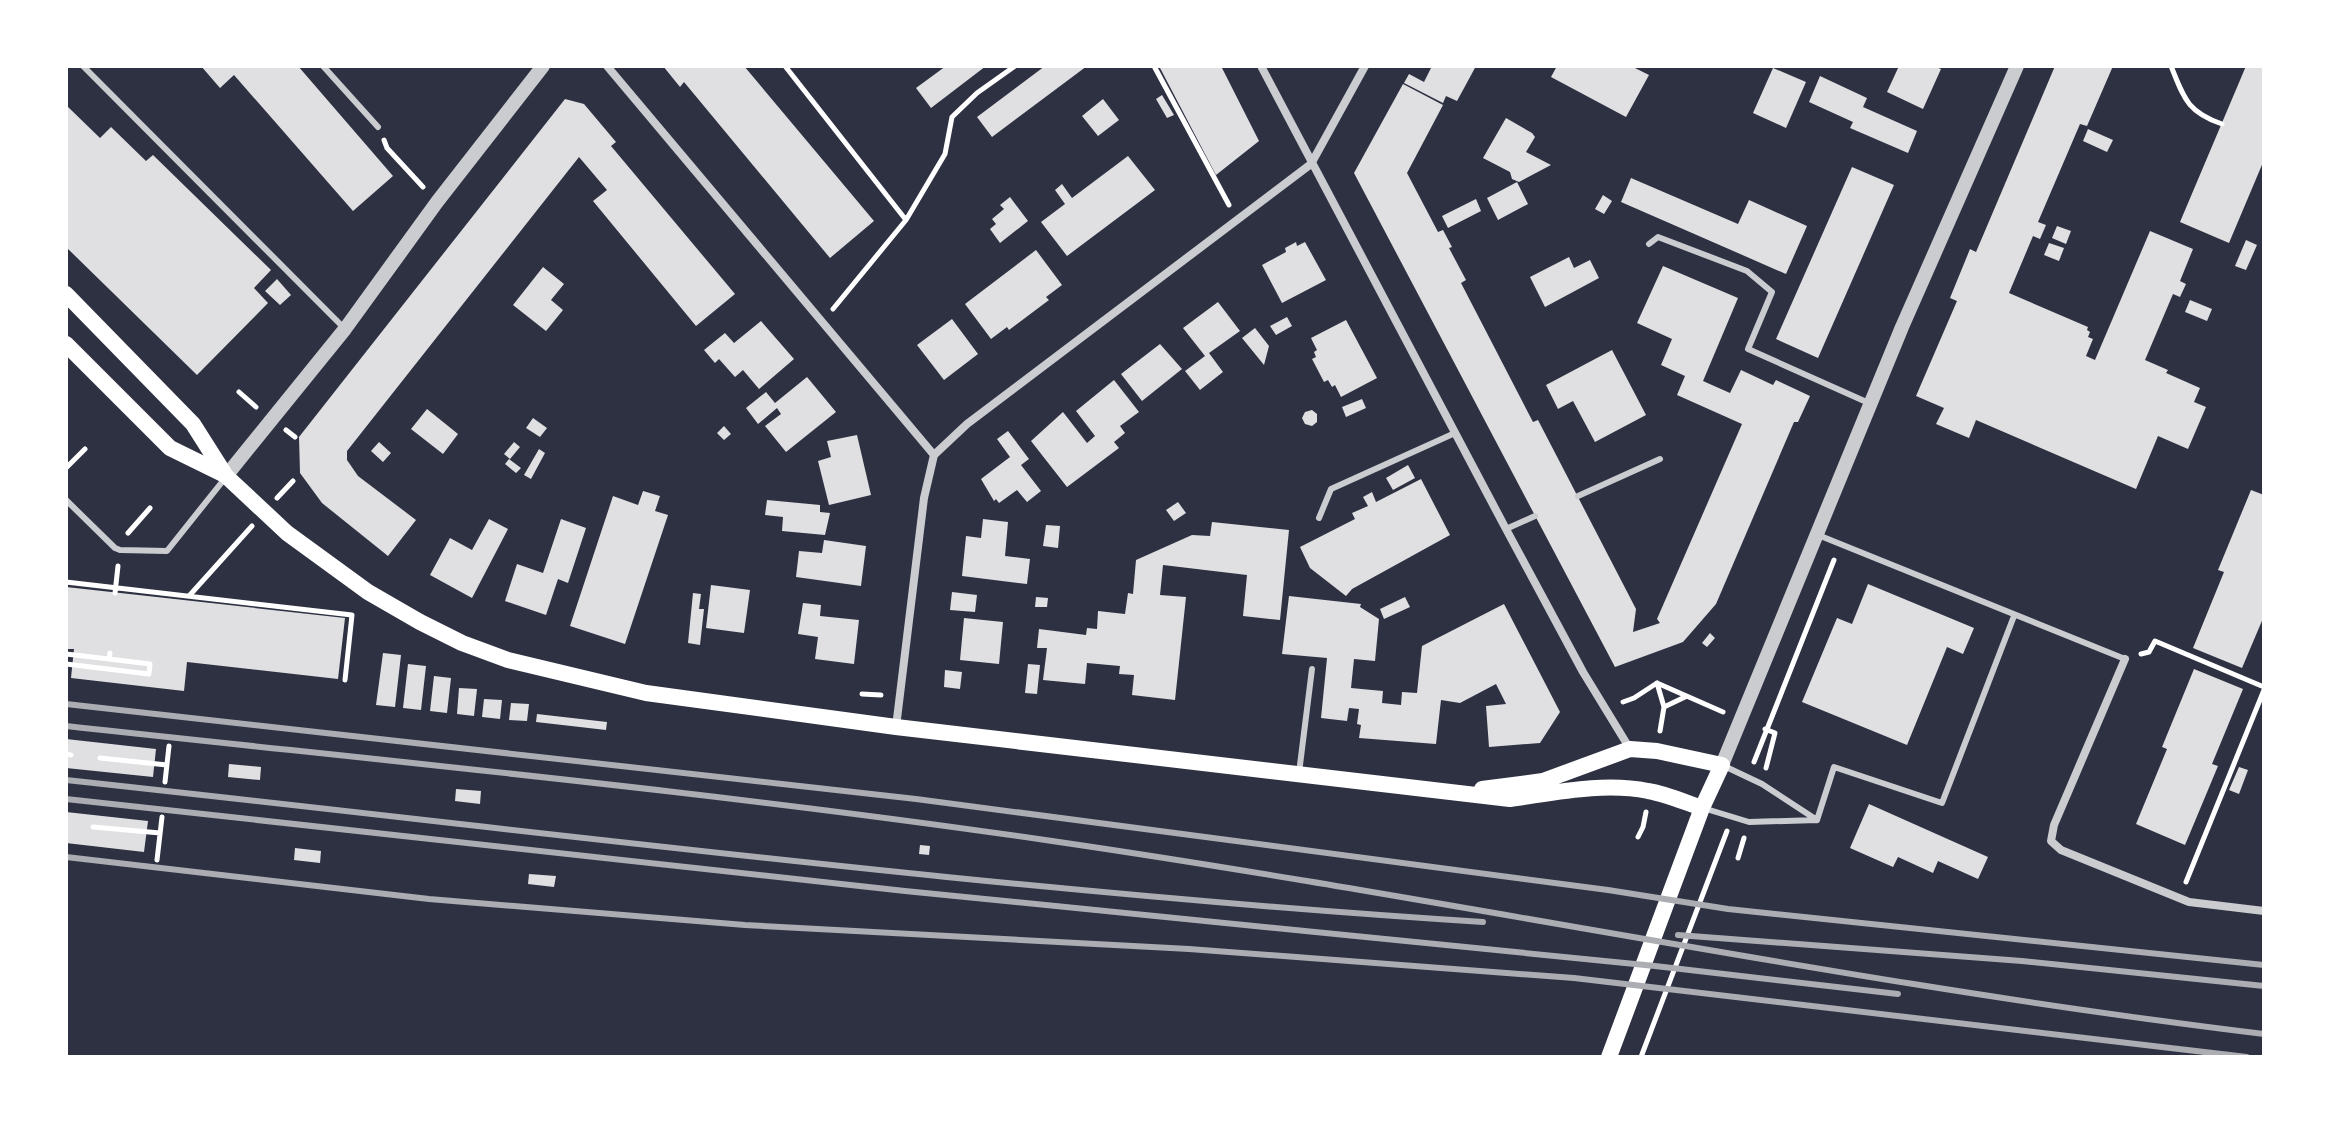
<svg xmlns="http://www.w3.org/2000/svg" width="2330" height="1123" viewBox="0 0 2330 1123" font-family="'Roboto Serif',serif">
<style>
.building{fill:#e0e0e3}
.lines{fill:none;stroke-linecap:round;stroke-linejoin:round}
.path{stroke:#fff;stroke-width:5}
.service{stroke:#caccd0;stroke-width:6}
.minor{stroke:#caccd0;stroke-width:8}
.tertiary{stroke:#caccd0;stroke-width:14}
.secondary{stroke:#fff;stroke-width:16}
.rail{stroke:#abadb3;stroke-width:6}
</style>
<rect width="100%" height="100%" fill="#2d3142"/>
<path class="building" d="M201 66H298L393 176 353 211 234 75 220 88Z
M663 66H744L874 221 830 258 684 82 680 87Z
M946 66H986L931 108 916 88Z
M1045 66H1087L992 137 977 117Z
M1159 66H1221L1259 141 1216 175Z
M1432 66H1476L1457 101 1446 96 1443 103 1404 83 1409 74 1424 82Z
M1557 66H1631L1649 75 1626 117 1551 77Z
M1899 66H1933L1941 69 1923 109 1887 92Z
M2055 66H2113L2087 126 2080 124 2038 222 2046 225 2040 239 2033 236 2009 293 2088 327 2087 330 2090 332 2088 337 2093 339 2086 356 2095 360 2150 231 2193 249 2180 281 2186 284 2180 297 2173 294 2145 360 2168 370 2166 373 2200 388 2194 402 2206 407 2188 449 2158 436 2136 489 1976 420 1969 438 1936 424 1944 408 1916 396 1957 301 1950 298 1970 249 1976 252Z
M2246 66H2264V160L2229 243 2180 222Z
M1773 68 1806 82 1786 128 1753 113Z
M1820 76 1867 98 1863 107 1917 131 1908 153 1850 128 1853 122 1809 102Z
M1403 84 1443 105 1407 173 1438 232 1443 230 1452 247 1449 248 1466 280 1461 283 1533 422 1538 420 1636 609 1633 632 1660 623 1657 619 1742 424 1677 395 1685 376 1661 365 1672 339 1637 323 1663 266 1738 298 1703 381 1730 393 1741 370 1773 385 1776 380 1810 396 1798 422H1794L1716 604 1683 642 1615 667 1354 173Z
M1162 95 1174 115 1167 118 1156 99Z
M565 99 584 104 616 142 611 146 735 294 696 326 593 201 607 190 579 157 347 451V460L358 476 416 520 388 556 322 503 300 473 299 437Z
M1103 99 1119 120 1098 136 1082 116Z
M66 105 100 138 111 127 146 161 153 155 271 270 254 288 268 303 197 375 66 247Z
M1506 118 1532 133 1535 137 1526 152 1551 165 1519 182 1512 179 1510 172 1483 158Z
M2088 129 2113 140 2107 152 2083 141Z
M1128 156 1155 190 1067 256 1041 222 1065 204 1055 190 1062 184 1072 198Z
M1852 167 1894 185 1818 358 1776 339Z
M1631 178 1738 224 1749 200 1807 226 1786 274 1621 202Z
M1517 182 1528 204 1498 220 1487 198Z
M1603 195 1612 201 1604 214 1595 209Z
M1010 197 1028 221 1000 243 990 229 996 224 992 219 1004 209 1000 205Z
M1476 199 1481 211 1448 228 1442 216Z
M2057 226 2071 231 2066 244 2052 238Z
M2246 240 2257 245 2246 270 2235 266Z
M1296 242 1297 246 1305 242 1326 280 1282 303 1262 265 1286 252 1285 248Z
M2049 243 2064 248 2059 261 2044 255Z
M1036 250 1062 285 1046 297 1049 300 1009 330 1007 327 991 339 965 304Z
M1569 257 1574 268 1590 260 1599 278 1545 307 1530 277Z
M543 267 564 284 551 300 563 310 546 331 513 305Z
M277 279 291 295 280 305 265 291Z
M2190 300 2212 309 2207 321 2185 312Z
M1218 302 1240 331 1209 353 1223 372 1200 390 1185 371 1205 356 1183 328Z
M1287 317 1292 326 1276 335 1270 326Z
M952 319 978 354 944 380 917 345Z
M1346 320 1377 378 1341 397 1335 385 1332 387 1328 380 1324 382 1312 359 1316 357 1314 352 1317 350 1311 338Z
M761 321 794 359 759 389 743 370 735 377 719 359 715 363 704 350 725 333 734 343Z
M1255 328 1269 346 1264 365 1242 338Z
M1160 344 1182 369 1142 401 1121 374Z
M1612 350 1646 415 1595 442 1573 401 1558 409 1546 385Z
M807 377 836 412 786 452 765 426 781 414 777 408 758 424 746 408 766 392 775 403Z
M1114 380 1139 412 1120 426 1125 433 1114 442 1119 448 1067 487 1031 441 1063 412 1087 443 1095 436 1076 411Z
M1362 399 1366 408 1346 417 1342 407Z
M427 409 458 434 443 454 411 429Z
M1312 410 1317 414V422L1312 426 1305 424 1302 418 1305 412Z
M533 418 547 428 540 437 526 428Z
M724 426 731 434 724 440 717 433Z
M1008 431 1029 459 1021 465 1041 491 1027 502 1017 490 999 503 996 499 994 501 981 479 1010 457 997 439Z
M857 435 871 495 829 505 818 461 831 457 827 441Z
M379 442 391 453 383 462 371 451Z
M514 442 520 447 510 459 504 454Z
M539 449 545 453 531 479 524 475Z
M509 459 521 468 516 473 505 464Z
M1408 465 1415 478 1393 490 1386 478Z
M1421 479 1450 535 1352 589 1346 596 1310 568 1300 547 1355 519 1352 513 1368 506 1363 497 1372 492 1376 502Z
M2251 490 2264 495V616L2242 668 2193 648 2224 572 2218 570Z
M643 491 660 496 655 511 668 515 625 644 570 626 613 496 638 505Z
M767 500 820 505V512L830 513 825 535 782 531 783 517 765 515Z
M1178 502 1186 513 1174 521 1166 510Z
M489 519 508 529 472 598 430 575 450 538 472 550Z
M561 519 586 528 568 583 558 579 546 615 505 601 517 564 543 573Z
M983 519 1008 522 1005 556 1030 559 1027 584 962 576 966 536 981 538Z
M1212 522 1289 530 1280 620 1243 616 1247 575 1163 565 1160 595 1186 597 1175 700 1132 695 1134 675 1119 674 1120 666 1087 663 1085 684 1043 680 1047 648H1037L1039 629 1086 635 1087 628 1097 629 1098 611 1125 614 1128 593 1133 594 1136 560 1192 535 1210 536Z
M1046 525 1060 526 1058 548 1043 546Z
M824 540 866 546 861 586 796 577 799 551 822 553Z
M1868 584 1974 628 1963 654 1947 647 1907 745 1802 702 1837 618 1852 624Z
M711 585 750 590 744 633 706 628Z
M66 587 345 618 338 679 187 662 184 691 71 678 74 649H66Z
M952 592 977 595 975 612 950 610Z
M693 593 701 594 699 609H704L700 645 688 643Z
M1289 596 1361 604 1360 607 1379 619 1375 661 1354 659 1351 688 1383 691 1382 703 1401 705 1402 692 1417 693 1422 646 1504 604 1560 712 1540 743 1489 747 1486 706 1506 704 1496 684 1460 703 1441 700 1436 744 1359 738 1361 725 1357 724 1359 709 1349 708 1347 721 1321 718 1327 658 1282 654Z
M1036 597 1048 598 1047 607H1035Z
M1405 597 1410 607 1384 619 1380 609Z
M803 603 821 605 820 616 859 620 854 664 815 659 818 637 798 634Z
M964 618 1003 622 999 664 960 660Z
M1710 633 1715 638 1707 647 1702 643Z
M383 653 401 655 395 707 376 705Z
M408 664 426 666 421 710 403 708Z
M1028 664 1040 665 1037 694 1025 693Z
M2194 669 2243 689 2212 764 2218 766 2185 845 2136 824 2167 749 2162 747Z
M945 670 962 672 960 689 944 687Z
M434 676 451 678 447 713 430 711Z
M459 688 477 689 474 716 457 714Z
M484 699 502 700 500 719 482 717Z
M511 703 529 704 527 721 509 720Z
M537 714 607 722 606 730 536 722Z
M66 739 156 749 153 777 66 768Z
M229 764 261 767 260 780 228 777Z
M2239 767 2248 770 2239 794 2229 790Z
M456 789 481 791 480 804 455 801Z
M1869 804 1988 857 1978 879 1938 861 1933 873 1898 857 1893 867 1850 848Z
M66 812 148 821 144 852 66 843Z
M920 845 930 846 929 855 919 854Z
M295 848 321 851 320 863 294 860Z
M529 874 556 876 554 887 528 884Z"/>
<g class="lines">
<path class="path" d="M785 66 906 220
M1154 66 1229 205
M2171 66C2184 98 2187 112 2222 124
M384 140 387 148 423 187
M833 309 906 220 945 154 952 117 977 93 1015 66
M239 392 256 407
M286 430 295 437
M66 468 85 449
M277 498 293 481
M128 533 150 508
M66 582 352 615 345 680
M115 593 118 566
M189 596 252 526
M66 654 109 659
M2141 654 2149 652 2155 641 2264 687
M66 664 149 674 150 664 109 659 110 653
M862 694 881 695
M1623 702 1634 698 1657 683
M1664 707 1685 697
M1765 729 1775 733 1766 768
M1660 731 1664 707 1657 683 1723 712
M66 754 71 755
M100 758 167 765
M1754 762 1834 560
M165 782 169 746
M93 827 160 833
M1638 837 1643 827 1646 812
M1738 858 1744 838
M157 860 162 817
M2186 882 2264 690
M1641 1057 1727 831"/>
<path class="service" d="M83 66 345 329
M323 66 378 127
M1649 244 1658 237 1747 271 1772 292 1748 349 1871 404
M1578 496 1660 459
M66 500 115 548 120 550 167 551 226 477
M1319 518 1331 489 1455 433
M1506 529 1535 516
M1818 535 2125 659
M1724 766 1762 784 1817 820
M1299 773 1312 669
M1703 808 1749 822 1817 820
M1817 820 1834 767 1942 803 2014 616"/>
<path class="minor" d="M607 66 934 455
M1261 66 1506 529 1583 672 1630 749
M2125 659 2054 825 2051 841 2061 850 2189 902 2264 911
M896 727 924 498 934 455 967 424 1311 164 1365 66"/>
<path class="tertiary" d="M226 476 345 329 437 202 543 66
M1722 765 1902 327 2017 66"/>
<path class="secondary" d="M66 294 193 424 226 476 287 533 368 592 420 622 462 643 508 660 646 693 896 727 1510 799C1554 793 1603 782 1648 791 1666 794 1684 802 1702 808
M66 344 170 448 225 475
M1482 789 1543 781 1630 749 1657 751 1722 765 1702 808 1609 1057"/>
<path class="rail" d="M66 704 916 799 1608 890 1728 909 2264 965
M66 726C395 762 725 793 1052 841 1457 900 1858 985 2264 1034
M66 780C538 831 1009 892 1483 922
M66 799 905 891 1655 966 1898 994
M66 857 429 899 745 925 1189 949 1574 978 2247 1057
M1678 935 2022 961 2264 986"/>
</g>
<rect width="2330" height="1123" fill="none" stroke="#ffffff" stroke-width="136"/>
</svg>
